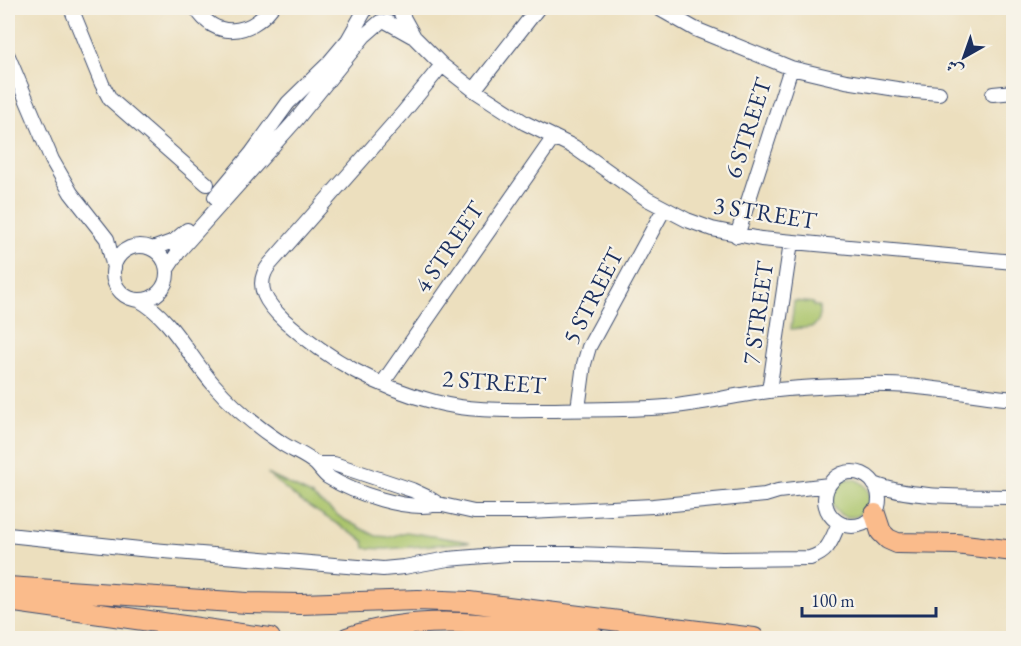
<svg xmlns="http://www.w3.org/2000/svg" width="1021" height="646" viewBox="0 0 1021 646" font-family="'EB Garamond',Amiri,serif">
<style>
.green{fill:#aac46b;stroke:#627a64;stroke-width:1.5}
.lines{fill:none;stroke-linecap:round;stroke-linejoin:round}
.minor-casing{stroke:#3a496c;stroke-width:16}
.highway-casing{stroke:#3a496c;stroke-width:22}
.minor{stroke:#fff;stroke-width:14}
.highway{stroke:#fabb8b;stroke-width:20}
.labels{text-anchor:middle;stroke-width:4.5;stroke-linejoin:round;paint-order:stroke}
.street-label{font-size:24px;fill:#1b2f5e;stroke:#f7f3e8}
</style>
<rect width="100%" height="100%" fill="#f7f3e8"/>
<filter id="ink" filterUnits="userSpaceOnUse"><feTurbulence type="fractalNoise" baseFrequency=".0167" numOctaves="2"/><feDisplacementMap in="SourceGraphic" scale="12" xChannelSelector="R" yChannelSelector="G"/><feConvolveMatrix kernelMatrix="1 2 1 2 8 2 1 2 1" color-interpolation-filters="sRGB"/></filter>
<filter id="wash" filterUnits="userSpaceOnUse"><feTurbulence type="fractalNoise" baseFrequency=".008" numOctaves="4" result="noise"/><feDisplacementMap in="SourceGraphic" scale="24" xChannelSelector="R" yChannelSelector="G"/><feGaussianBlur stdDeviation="1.35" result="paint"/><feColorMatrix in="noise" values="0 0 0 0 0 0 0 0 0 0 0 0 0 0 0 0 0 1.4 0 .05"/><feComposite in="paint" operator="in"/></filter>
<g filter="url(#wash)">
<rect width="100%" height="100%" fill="#ecdfbe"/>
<path class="green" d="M794 301 813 303V306H819V320L813 327 791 329Z
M267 474 309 494 343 519 376 536 390 537 406 532 470 542 386 549 365 548 364 541 302 502Z
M831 498a19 19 0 1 1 38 0a19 19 0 1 1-38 0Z"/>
</g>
<g filter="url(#ink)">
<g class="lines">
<defs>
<path id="minor" d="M71 8 102 84 110 99 207 184
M196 8C215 40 250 35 271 8
M658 8 695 29 791 68 846 81 903 90 939 93
M399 10 414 37 442 65 474 90 525 123 574 147 647 199 687 220 712 229 761 239 1014 262
M387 22 412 36
M8 56 52 160 71 193 107 239 114 268
M442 65 403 113 270 264C252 286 268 305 285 321 330 361 377 387 435 402 472 412 511 410 548 410 587 409 627 410 666 407 701 404 735 395 769 391 801 387 833 386 865 385 915 383 964 394 1014 399
M474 90 538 8
M993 94 1014 92
M215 197 251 154 288 103 327 65 348 40 365 10
M737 236 791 68
M113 273a27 27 0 1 1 54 0a27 27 0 1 1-54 0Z
M152 249 174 241 187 230
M167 269 179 251 296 120 364 36 380 22
M139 300C172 318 189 357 214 385 233 407 256 426 280 442 291 450 306 455 316 464 320 468 323 473 328 477 354 493 408 512 438 504
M382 384 554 137
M769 391 791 242
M578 409 584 364 589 347 664 209
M316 464H334L412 490 427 497 438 504 474 512H529L653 506 765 495 778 491 829 485
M825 499a27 27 0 1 1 54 0a27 27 0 1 1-54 0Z
M874 484C911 499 972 496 1014 497
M8 535 140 549 383 569 404 567 448 559 509 554H576L722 559 810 558C829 552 831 541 839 523"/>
<path id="highway" d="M875 514 881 532 888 539 897 543 956 544 1014 551
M8 587 247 603 301 604 418 600 469 602 754 638
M8 601 270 638
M347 638C431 609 510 628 595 638"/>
</defs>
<use href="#minor" class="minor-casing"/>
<use href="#highway" class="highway-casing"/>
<use href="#minor" class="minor"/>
<use href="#highway" class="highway"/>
</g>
</g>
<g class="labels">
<g class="street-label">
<text transform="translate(748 128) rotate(-72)" y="8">6 STREET</text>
<text transform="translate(765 213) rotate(9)" y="8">3 STREET</text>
<text transform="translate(449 247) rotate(-56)" y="8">4 STREET</text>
<text transform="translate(593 296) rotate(-63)" y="8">5 STREET</text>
<text transform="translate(758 313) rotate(-82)" y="8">7 STREET</text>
<text transform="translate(494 382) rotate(4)" y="8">2 STREET</text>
</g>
</g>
<rect width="1021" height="646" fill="none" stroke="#f7f3e8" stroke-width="30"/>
<g transform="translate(964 57) rotate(220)" stroke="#f7f3e8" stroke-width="4.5" paint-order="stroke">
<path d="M0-4.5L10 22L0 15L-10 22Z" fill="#1b2f5e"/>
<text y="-9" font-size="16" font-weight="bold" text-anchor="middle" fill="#1b2f5e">ش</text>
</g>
<path d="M802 607v9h134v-9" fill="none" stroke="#1b2f5e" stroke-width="3"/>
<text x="811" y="607" font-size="18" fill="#1b2f5e" stroke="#f7f3e8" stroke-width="4.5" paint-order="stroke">100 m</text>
</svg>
